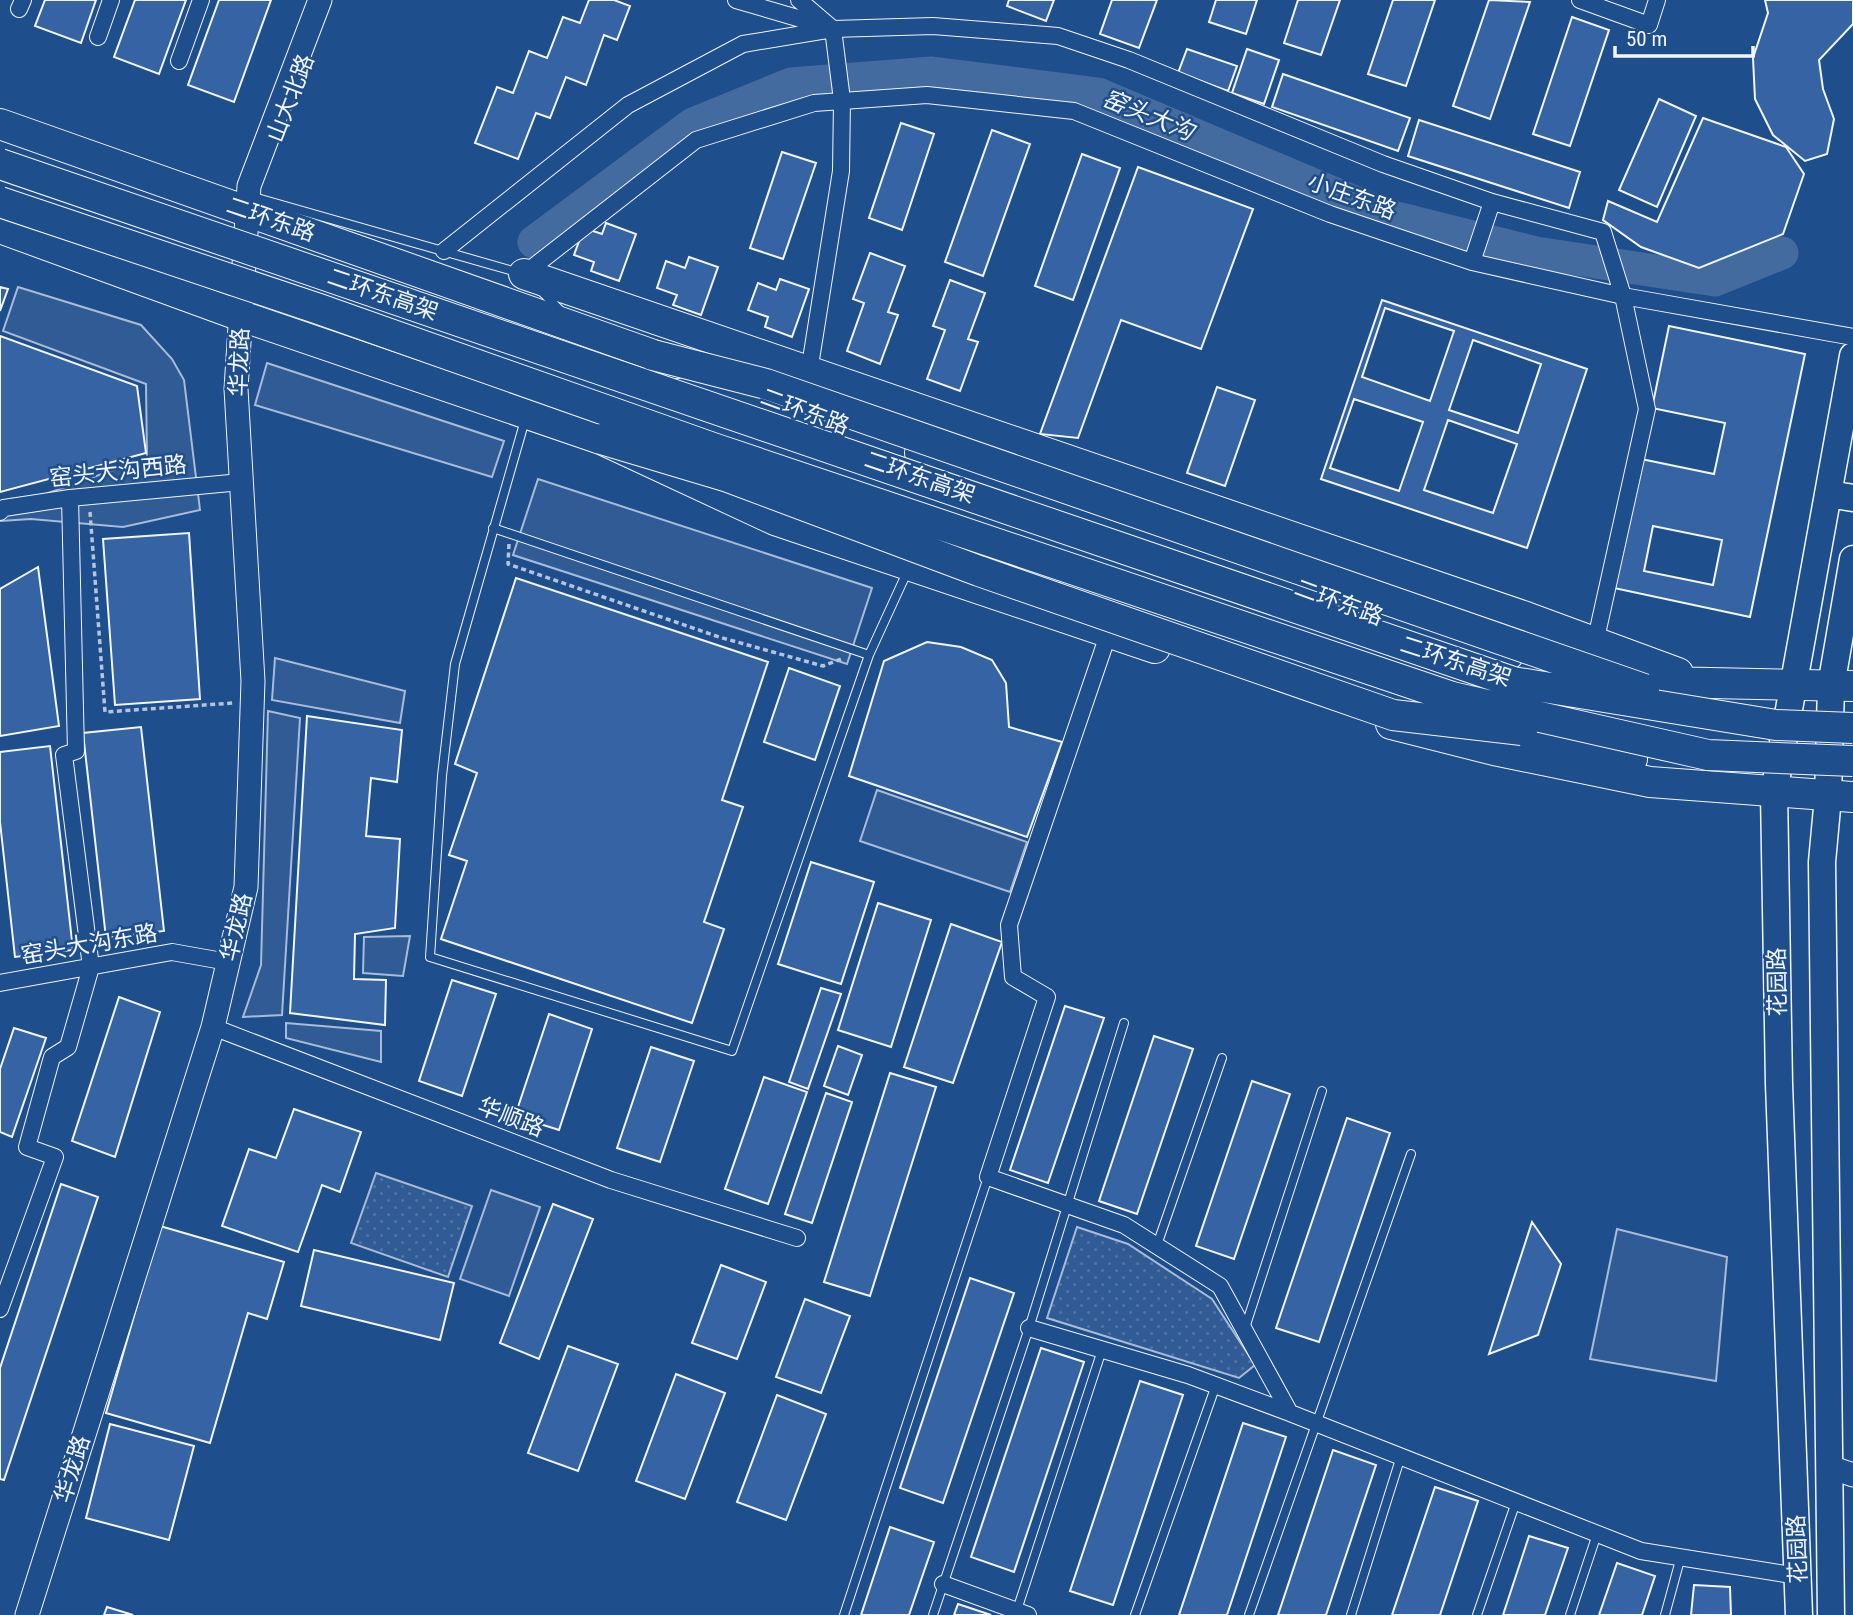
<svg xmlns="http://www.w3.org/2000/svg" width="1853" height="1615" viewBox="0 0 1853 1615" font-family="'Roboto Condensed','Noto Sans SC',sans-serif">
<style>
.built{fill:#305b95;stroke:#a8bbd7;stroke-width:2}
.park{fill:url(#park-dots);stroke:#a8bbd7;stroke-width:2}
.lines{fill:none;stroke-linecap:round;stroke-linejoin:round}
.river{stroke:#446ba0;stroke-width:33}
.building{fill:#3563a3;stroke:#f2f6ff;stroke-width:2;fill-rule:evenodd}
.lane-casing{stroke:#f2f6ff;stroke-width:10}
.street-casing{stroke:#f2f6ff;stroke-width:18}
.secondary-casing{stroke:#f2f6ff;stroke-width:25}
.primary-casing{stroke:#f2f6ff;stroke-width:29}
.highway-casing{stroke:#f2f6ff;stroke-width:32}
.path{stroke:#b3c4dc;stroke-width:3.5;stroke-dasharray:5 3.5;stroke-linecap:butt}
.lane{stroke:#1f4e8c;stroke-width:8}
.street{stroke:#1f4e8c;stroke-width:16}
.secondary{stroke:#1f4e8c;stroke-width:23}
.primary{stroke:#1f4e8c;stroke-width:26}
.highway{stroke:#1f4e8c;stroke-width:30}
.highway-bridge-casing{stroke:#f2f6ff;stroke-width:32;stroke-linecap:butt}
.highway-bridge{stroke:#1f4e8c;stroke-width:30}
.labels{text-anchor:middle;stroke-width:5;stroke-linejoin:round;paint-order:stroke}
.street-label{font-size:23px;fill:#f2f6ff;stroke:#1f4e8c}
.water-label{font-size:24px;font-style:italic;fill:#f2f6ff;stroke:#1f4e8c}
</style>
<defs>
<pattern id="park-dots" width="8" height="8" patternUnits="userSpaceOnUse" patternTransform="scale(1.75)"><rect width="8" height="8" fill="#305b95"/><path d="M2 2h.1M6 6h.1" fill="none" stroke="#4e73a5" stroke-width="1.8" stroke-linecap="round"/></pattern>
</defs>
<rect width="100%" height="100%" fill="#1f4e8c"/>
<path class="built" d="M18 287 141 325 172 359 184 380 200 510 123 527 31 519 0 521V510L147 458 146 384 3 331Z
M267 363 504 441 492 477 255 405Z
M538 479 872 588 847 664 513 555Z
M275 658 405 691 400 723 272 700Z
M268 711 300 718 282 1015 243 1017 261 965Z
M877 790 1027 842 1010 892 860 841Z
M410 936 403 976 363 973 364 937Z
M286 1023 381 1031V1062L286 1038Z
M491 1190 540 1207 509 1296 460 1279Z
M1617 1229 1727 1257 1716 1381 1590 1359Z"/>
<path class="park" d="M376 1173 472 1206 448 1277 351 1243Z
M1077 1227 1128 1244 1212 1299 1255 1365 1239 1378 1047 1318Z"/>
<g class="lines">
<path class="river" d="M534 242 693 124 791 84 932 73 1098 94 1385 215 1536 253 1715 280 1782 253"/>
</g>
<path class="building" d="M45 0H96L81 43 35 26Z
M135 0H186L159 74 114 57Z
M219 0H271L234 102 188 85Z
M589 0H614L630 6 617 40 604 35 586 85 566 77 550 118 536 113 518 159 475 143 497 87 513 93 529 51 547 58 563 17 580 23Z
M1009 0H1054L1046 21 1007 6Z
M1112 0H1157L1139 48 1100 34Z
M1216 0H1257L1246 34 1209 22Z
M1298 0H1340L1321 55 1284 43Z
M1393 0H1435L1406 86 1368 74Z
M1489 0 1530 2 1490 119 1453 106Z
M1765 0H1853V24L1819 60 1823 89 1834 119 1827 154 1805 161 1773 135 1755 99 1753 58 1768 13Z
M1572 17 1609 30 1570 146 1533 134Z
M1187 49 1237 66 1228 91 1178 73Z
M1247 49 1279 60 1264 104 1232 93Z
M1283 74 1410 118 1398 151 1272 107Z
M1659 99 1696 116 1657 207 1619 190Z
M1703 118 1786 147 1804 174 1783 234 1699 268 1641 247 1603 220 1608 201 1657 222Z
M1419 120 1580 172 1569 208 1408 156Z
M901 123 934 134 902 230 869 218Z
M992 130 1030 144 983 276 945 262Z
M782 152 816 163 783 259 750 248Z
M1082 154 1120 168 1073 300 1035 286Z
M1138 167 1253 209 1201 349 1121 320 1078 438 1040 434Z
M606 223 636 234 619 281 591 271 594 262 574 255 584 228 602 234Z
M870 253 905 266 888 312 898 315 880 364 847 351 864 303 853 299Z
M689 257 718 267 701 315 673 305 677 295 657 288 666 261 685 268Z
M780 279 809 289 792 337 765 327 768 317 748 310 758 283 776 290Z
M950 280 985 293 968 339 978 342 960 391 927 379 945 330 933 326Z
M0 287 8 289 0 311Z
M1382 300 1587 369 1527 548 1321 479Z
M1385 308 1454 331 1430 401 1362 377Z
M1669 326 1805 354 1750 617 1614 588 1641 459 1714 474 1725 423 1652 408ZM1653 526 1722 540 1713 585 1644 571Z
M0 336 137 386 146 453 0 492Z
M1473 340 1541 364 1518 433 1449 410Z
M1217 387 1255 400 1225 486 1187 473Z
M1354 399 1423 422 1399 491 1330 468Z
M1448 420 1517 444 1493 513 1424 490Z
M189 533 200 699 115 705 103 539Z
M38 567 59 726 0 736V589Z
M516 578 768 662 722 800 743 807 704 922 724 929 692 1023 441 939 467 861 449 855 477 773 455 764Z
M927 642 961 647 992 660 1006 683 1009 727 1062 742 1027 837 849 776 884 661Z
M789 668 840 686 815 760 764 742Z
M307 716 402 730 397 782 371 778 366 836 400 839 395 928 355 934 354 979 386 980 385 1025 290 1013Z
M141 727 164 931 106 938 83 733Z
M50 746 73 950 15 957 0 822V752Z
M811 862 874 882 841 984 778 964Z
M878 903 931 920 891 1047 838 1030Z
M951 924 1002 942 953 1083 904 1067Z
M452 980 496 994 462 1096 419 1081Z
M821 988 841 994 808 1089 789 1082Z
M119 997 160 1012 115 1157 72 1141Z
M1065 1006 1104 1018 1048 1183 1010 1170Z
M549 1014 592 1029 559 1130 515 1116Z
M14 1028 46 1038 12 1137 0 1132V1069Z
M1154 1036 1193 1049 1137 1214 1099 1201Z
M838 1046 862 1055 848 1095 824 1086Z
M651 1047 694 1061 660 1162 617 1148Z
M890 1073 936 1087 870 1296 824 1282Z
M764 1077 807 1092 768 1204 725 1189Z
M1252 1081 1290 1094 1234 1259 1196 1246Z
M826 1093 852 1102 812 1223 785 1214Z
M294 1109 361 1132 340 1192 322 1185 298 1252 222 1226 249 1149 276 1158Z
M1347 1118 1390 1133 1319 1342 1276 1328Z
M61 1184 98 1197 4 1480 0 1479V1368Z
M553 1204 593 1219 539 1359 500 1343Z
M1532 1222 1561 1264 1538 1335 1489 1354Z
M160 1226 284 1262 267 1319 248 1313 210 1443 106 1413Z
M314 1250 454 1283 440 1340 301 1306Z
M721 1265 766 1282 737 1359 692 1343Z
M970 1278 1014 1293 943 1503 900 1488Z
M805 1299 850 1316 821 1393 776 1377Z
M568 1346 618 1364 578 1471 528 1453Z
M1041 1348 1084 1362 1014 1572 971 1557Z
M676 1374 725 1393 685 1499 636 1481Z
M1140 1381 1183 1395 1113 1605 1070 1591Z
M777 1395 826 1414 786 1520 737 1502Z
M1243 1423 1286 1437 1227 1615H1179Z
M110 1424 194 1446 169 1540 86 1518Z
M1333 1450 1376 1465 1326 1615H1278Z
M1435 1487 1478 1501 1440 1615H1392Z
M890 1527 934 1542 909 1615H861Z
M1529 1536 1568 1548 1545 1615H1503Z
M1617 1563 1655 1576 1642 1615H1599Z
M1694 1585 1730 1587 1731 1615H1691Z
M958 1604 991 1615H954Z
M107 1607 133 1615H104Z"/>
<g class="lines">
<defs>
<path id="lane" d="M250 196 520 273
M540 290 561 311
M525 420 455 664 442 776 430 957 732 1051 869 655 908 570
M493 528 869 655
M1157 1245 1222 1058
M1245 1328 1322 1091
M1016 1613 1102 1350
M844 1615 988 1177
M933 1615 1029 1328 1124 1023
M1135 1615 1216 1385
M1249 1615 1411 1154
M1351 1615 1401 1456
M1477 1615 1516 1502
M1570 1615 1597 1534
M1665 1615 1680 1560"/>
<path id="street" d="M736 0 828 27
M799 0 833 29 842 100 841 171 809 372
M1580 0 1649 25 1657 0
M19 9 23 0
M98 37 111 0
M179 61 201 0
M444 251 628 105 743 44 833 29 933 26 1058 36 1129 60 1383 164 1492 202 1603 232 1623 296 1647 409 1595 643
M1472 262 1492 202
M524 274 696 140 814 103 927 95 1074 111 1330 214 1472 262 1623 296 1853 337
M0 512 4 508 70 498 241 482
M1109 632 1009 925 1013 977 1047 997 988 1177 1124 1225 1220 1286 1290 1413 1641 1551 1798 1576
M0 983 172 952 228 962
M213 1027 611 1180 797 1238
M0 1309 55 1157 27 1147 52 1057 68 1047 91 967 64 755 76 751 70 498
M1029 1328 1188 1375 1290 1413
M943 1584 1028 1615"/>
<path id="secondary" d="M1830 1467 1853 1475
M27 1615 213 1027 246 887 253 681 236 389 249 186 320 0"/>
<path id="primary" d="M1828 494 1853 498
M1799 1615 1779 1084 1774 792 1853 356
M1831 1615 1822 862 1828 797 1831 686 1853 559"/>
<path id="highway" d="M0 124 676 363
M0 228 241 316 601 439 775 520 1155 648
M524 274 1526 617 1678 673
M920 453 1417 630 1508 655
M1074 589 1410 704 1438 711
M1617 681 1853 686
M1391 724 1494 750 1650 782 1853 797
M1497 725 1632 759"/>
</defs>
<use href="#lane" class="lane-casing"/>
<use href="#street" class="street-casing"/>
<use href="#secondary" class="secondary-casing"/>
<use href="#primary" class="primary-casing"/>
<use href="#highway" class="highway-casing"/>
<path class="path" d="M90 512 105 712 233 703
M509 544 508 564 719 637 823 666 841 659"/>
<use href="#lane" class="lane"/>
<use href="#street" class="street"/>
<use href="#secondary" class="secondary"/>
<use href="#primary" class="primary"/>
<use href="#highway" class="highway"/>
<defs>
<path id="highway-bridge" d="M0 164 1513 682 1776 725 1853 728
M0 202 319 309 713 448 1452 697 1708 755 1853 761
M653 355 766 384 1644 689
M601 439 728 477 979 571 1393 715 1522 730"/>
</defs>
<use href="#highway-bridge" class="highway-bridge-casing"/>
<use href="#highway-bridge" class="highway-bridge"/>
</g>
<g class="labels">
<g class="street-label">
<text transform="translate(290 98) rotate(-69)" y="8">山大北路</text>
<text transform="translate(1352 196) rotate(20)" y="8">小庄东路</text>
<text transform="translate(271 219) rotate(19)" y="8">二环东路</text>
<text transform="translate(383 294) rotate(19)" y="8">二环东高架</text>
<text transform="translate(239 362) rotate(-88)" y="8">华龙路</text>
<text transform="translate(805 411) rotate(20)" y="8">二环东路</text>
<text transform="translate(118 471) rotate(-6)" y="8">窑头大沟西路</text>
<text transform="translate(920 477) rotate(19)" y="8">二环东高架</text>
<text transform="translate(1339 602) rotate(20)" y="8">二环东路</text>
<text transform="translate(1456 661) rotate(18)" y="8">二环东高架</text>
<text transform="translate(236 927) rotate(-77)" y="8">华龙路</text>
<text transform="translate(89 944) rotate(-10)" y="8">窑头大沟东路</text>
<text transform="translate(1777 982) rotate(-91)" y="8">花园路</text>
<text transform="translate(511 1117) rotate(21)" y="8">华顺路</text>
<text transform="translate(72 1469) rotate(-73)" y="8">华龙路</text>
<text transform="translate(1797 1549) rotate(-92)" y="8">花园路</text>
</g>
<g class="water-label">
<text transform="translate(1148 115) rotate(22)" y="8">窑头大沟</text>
</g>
</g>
<path d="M1615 46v10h138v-10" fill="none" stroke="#f2f6ff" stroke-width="3.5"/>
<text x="1626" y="46" font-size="21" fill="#f2f6ff" stroke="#1f4e8c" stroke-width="5" paint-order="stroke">50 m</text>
</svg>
